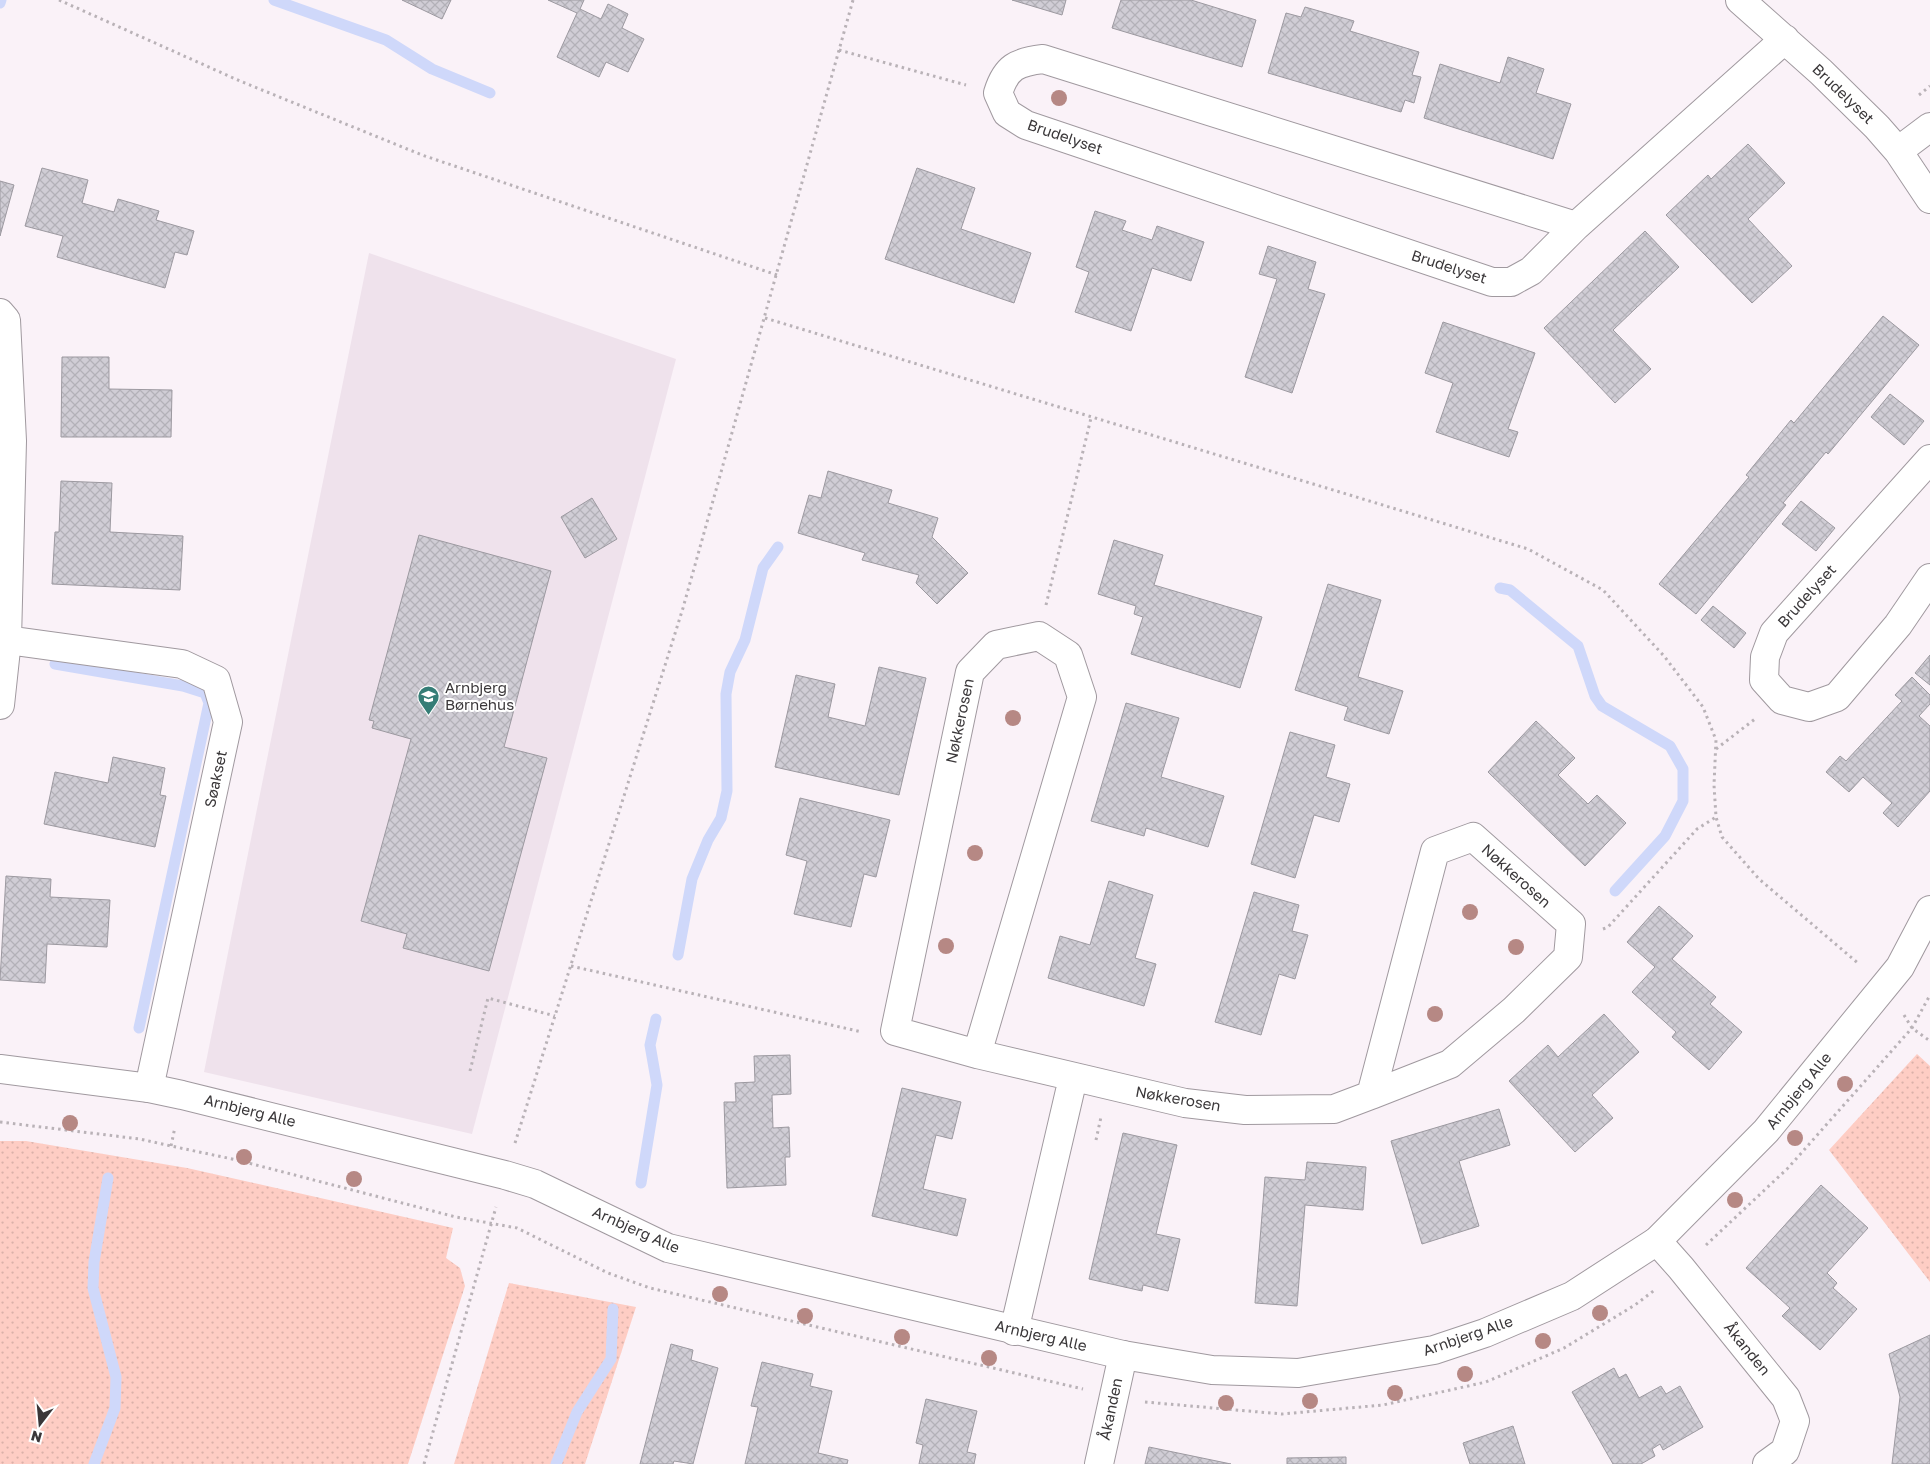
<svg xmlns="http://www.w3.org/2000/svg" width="1930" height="1464" viewBox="0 0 1930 1464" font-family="'Golos Text',sans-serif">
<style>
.built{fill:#efe2ec}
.grass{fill:url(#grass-dots)}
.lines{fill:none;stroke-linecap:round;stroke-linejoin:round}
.stream{stroke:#cfd8fa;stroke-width:11}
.building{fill:url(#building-cross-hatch);stroke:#9c99a0}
.minor-casing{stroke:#a0999f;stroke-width:30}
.tertiary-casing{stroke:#a0999f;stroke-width:30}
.path{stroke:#b9b2b7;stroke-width:3;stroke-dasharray:2.5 4;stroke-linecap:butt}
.minor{stroke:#fff;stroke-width:28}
.tertiary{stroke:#fff;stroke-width:28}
.tree{fill:#b68884}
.labels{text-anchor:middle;stroke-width:4;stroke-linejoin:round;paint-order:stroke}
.street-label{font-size:15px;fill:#3a3739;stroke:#fff}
.poi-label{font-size:15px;fill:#3a3739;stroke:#fff;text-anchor:start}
</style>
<defs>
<pattern id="grass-dots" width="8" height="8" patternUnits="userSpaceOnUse" patternTransform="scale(1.25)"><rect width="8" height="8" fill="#fecdc4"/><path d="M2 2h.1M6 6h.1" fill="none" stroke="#dab1a9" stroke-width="1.8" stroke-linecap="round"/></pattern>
<pattern id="building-cross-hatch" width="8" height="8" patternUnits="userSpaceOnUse" patternTransform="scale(1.25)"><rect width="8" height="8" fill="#d0cdd5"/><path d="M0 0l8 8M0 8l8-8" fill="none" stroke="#b3b1b8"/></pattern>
</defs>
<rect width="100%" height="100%" fill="#faf2f8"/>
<path class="built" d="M369 253 676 359 472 1134 204 1072Z"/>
<path class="grass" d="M1917 1054 1930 1066V1282L1829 1150Z
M0 1141H26L187 1168 453 1228 446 1258 460 1268 465 1286 408 1464H0Z
M509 1283 636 1307 585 1464H454Z"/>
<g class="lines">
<path class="stream" d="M274 0 386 40 432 69 490 93
M0 3 1 0
M1500 588 1510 590 1578 646 1595 696 1602 706 1670 746 1683 769V801L1665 836 1615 891
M55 664 183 686 205 693 209 703 139 1028
M678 955 692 879 708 840 721 818 727 791 726 694 730 672 745 640 763 568 778 547
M641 1183 657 1085 650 1045 656 1019
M94 1464 115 1408 116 1377 93 1288 94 1262 108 1178
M556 1464 577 1412 611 1359 613 1309"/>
</g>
<path class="building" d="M402 0H451L442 19Z
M548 0H584L580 9 601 19 608 4 628 14 622 28 644 39 628 72 606 62 599 77 557 57 577 13Z
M1012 0H1066L1062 15Z
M1121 0H1191L1256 20 1242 67 1112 28Z
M1305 7 1354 21 1350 31 1419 52 1412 75 1421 77 1414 103 1405 100 1401 112 1268 73 1286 13 1301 17Z
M1508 57 1544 69 1536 93 1571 104 1553 159 1424 118 1440 64 1500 83Z
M1748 144 1785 183 1748 219 1792 266 1752 303 1666 215 1708 175 1711 179Z
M42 168 88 180 82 203 114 212 118 199 159 211 156 220 194 231 187 255 175 252 165 288 57 257 63 236 25 226Z
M917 168 975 188 961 229 1031 253 1014 303 885 259Z
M0 181 14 185 0 236Z
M1095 211 1126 221 1122 230 1152 240 1157 226 1204 242 1191 281 1152 268 1131 331 1075 312 1089 272 1076 267Z
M1645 231 1679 267 1613 330 1651 369 1615 403 1544 328Z
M1268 246 1316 262 1308 289 1325 294 1292 393 1245 377 1277 279 1259 274Z
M1883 316 1919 345 1828 454 1826 452 1783 503 1786 505 1696 614 1659 584 1749 477 1746 475 1791 420 1794 423Z
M1443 322 1535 353 1508 429 1518 432 1509 457 1436 432 1453 383 1425 373Z
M62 357H109V389L172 390 171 437H61Z
M1890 394 1924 421 1904 445 1871 417Z
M828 471 892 490 888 503 938 518 932 537 968 573 937 604 916 583 919 575 862 560 865 553 798 533 809 495 821 498Z
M61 481 112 483 110 532 183 536 180 590 52 584 55 532H59Z
M592 498 617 539 585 558 561 517Z
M1801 501 1835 528 1816 551 1782 524Z
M419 535 551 571 504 747 547 758 489 971 403 948 407 934 361 921 411 739 372 728 374 721 369 720Z
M1114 540 1163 555 1154 585 1262 617 1240 688 1131 654 1143 617 1134 614 1136 606 1098 594Z
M1328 584 1381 600 1358 677 1403 691 1389 734 1344 720 1348 707 1295 690Z
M1713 606 1746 633 1734 648 1701 620Z
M1930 655V685L1915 673Z
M879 667 926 678 899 795 775 767 796 675 835 684 828 717 865 726Z
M1912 677 1930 695V704L1919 716 1930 726V791L1898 827 1883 813 1892 803 1863 777 1849 792 1826 772 1840 756 1846 761 1902 701 1895 695Z
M1126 703 1179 718 1161 777 1224 796 1208 847 1146 828 1144 836 1091 821Z
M1536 721 1575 758 1558 775 1588 804 1597 795 1626 823 1585 866 1488 772Z
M1290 732 1335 745 1326 777 1350 784 1339 822 1314 815 1295 878 1251 864Z
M113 757 165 768 160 795 166 796 155 847 44 824 55 772 108 783Z
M800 798 890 820 876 877 864 874 851 927 794 914 807 861 786 855Z
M6 876 51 879 50 897 110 900 107 947 47 944 45 983 0 980Z
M1109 881 1153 895 1135 958 1156 964 1144 1006 1048 978 1060 936 1090 945Z
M1254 892 1299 905 1292 931 1308 935 1295 979 1279 974 1261 1035 1215 1022Z
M1659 906 1693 936 1672 959 1716 997 1710 1004 1742 1032 1709 1070 1672 1037 1676 1032 1632 992 1655 967 1627 942Z
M1604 1014 1639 1052 1592 1095 1613 1118 1575 1152 1509 1081 1548 1045 1558 1057Z
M790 1055 791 1094 772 1095 773 1128 789 1127 790 1157H785L786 1185 727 1188 724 1102H736L735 1083 755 1082 754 1056Z
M902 1088 961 1102 952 1139 936 1135 923 1189 966 1199 957 1236 872 1216Z
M1499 1109 1510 1145 1459 1161 1479 1226 1422 1244 1391 1141Z
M1123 1133 1177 1145 1156 1234 1180 1239 1168 1291 1143 1285 1142 1291 1089 1279Z
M1307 1162 1366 1167 1363 1210 1305 1205 1297 1306 1255 1303 1265 1177 1305 1180Z
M1821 1185 1868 1228 1827 1273 1837 1283 1833 1288 1857 1309 1820 1350 1782 1316 1790 1308 1746 1268Z
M1930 1335V1464H1892L1900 1397 1889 1354Z
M671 1344 693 1350 691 1360 718 1368 693 1464 674 1461 673 1464H640Z
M762 1362 813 1374 810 1386 832 1391 818 1453 848 1460 847 1464H745L758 1407 751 1406Z
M1614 1368 1619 1378 1626 1374 1639 1398 1661 1386 1666 1394 1680 1386 1703 1427 1663 1450 1660 1444 1652 1449 1655 1456 1641 1464H1613L1572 1392Z
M926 1399 977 1411 967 1452 976 1454 974 1464H919L923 1445 916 1443Z
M1513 1426 1525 1464H1470L1463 1443Z
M1149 1447 1231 1464H1145Z
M1346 1457V1464H1287V1458Z"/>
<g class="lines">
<defs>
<path id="minor" d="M1740 0 1821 72 1877 127 1898 151 1930 199
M1898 151 1930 127
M1576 226 1043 59C1017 62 1006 67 998 93L1007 113 1026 125 1492 282H1511L1531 271 1576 226 1785 39
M0 313 6 320 12 441 7 640 0 705
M1930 459 1774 633 1765 657 1764 680 1782 700 1809 707 1837 697 1898 625 1930 578
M7 640 182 664 216 680 228 722 149 1088
M977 1054 1082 697 1068 655 1039 636 996 645 970 672 895 1031 977 1054 1185 1103 1245 1110 1334 1109 1371 1095 1435 851 1473 837 1571 924 1568 957 1514 1010 1450 1064 1371 1095
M1657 1241 1681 1268 1786 1398 1795 1421 1785 1451 1767 1464
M1014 1331 1073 1078
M1099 1464 1123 1355"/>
<path id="tertiary" d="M0 1069 149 1088 182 1095 505 1175 535 1184 668 1248 1123 1355 1212 1370 1298 1373 1434 1350 1485 1333 1572 1296 1657 1241 1766 1131 1900 967 1930 910"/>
</defs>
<use href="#minor" class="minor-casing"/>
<use href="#tertiary" class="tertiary-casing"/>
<path class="path" d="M59 0 240 81 422 155 777 275
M839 50 966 85
M1919 95 1930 86
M765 318 1528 549 1603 590 1664 656 1703 707 1716 740 1714 785 1716 817 1722 837 1759 879 1859 964
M1046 605 1091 418
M1716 749 1755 719
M1603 929 1608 927 1697 829 1716 817
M571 966 862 1032
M1904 1015 1912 1028 1930 1041
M470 1071 488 998 555 1016
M0 1122 140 1139 171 1146 237 1160 456 1217 517 1228 608 1273 650 1288 1083 1389
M1096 1140 1101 1117
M515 1143 683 608 853 0
M171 1146 175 1127
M1706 1245 1788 1168 1912 1028 1930 995
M1145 1402 1282 1414 1383 1405 1486 1382 1564 1348 1635 1305 1656 1289
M424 1464 496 1207"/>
<use href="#minor" class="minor"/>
<use href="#tertiary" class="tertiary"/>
</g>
<g class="tree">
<circle cx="1059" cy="98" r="8"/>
<circle cx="1013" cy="718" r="8"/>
<circle cx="975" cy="853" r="8"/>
<circle cx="1470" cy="912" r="8"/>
<circle cx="946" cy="946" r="8"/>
<circle cx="1516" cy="947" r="8"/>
<circle cx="1435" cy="1014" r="8"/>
<circle cx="1845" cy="1084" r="8"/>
<circle cx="70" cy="1123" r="8"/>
<circle cx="1795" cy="1138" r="8"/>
<circle cx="244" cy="1157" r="8"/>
<circle cx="354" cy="1179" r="8"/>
<circle cx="1735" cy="1200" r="8"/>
<circle cx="720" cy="1294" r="8"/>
<circle cx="1600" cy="1313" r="8"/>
<circle cx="805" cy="1316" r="8"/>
<circle cx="902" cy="1337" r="8"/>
<circle cx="1543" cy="1341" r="8"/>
<circle cx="989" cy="1358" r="8"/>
<circle cx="1465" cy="1374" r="8"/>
<circle cx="1395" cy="1393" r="8"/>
<circle cx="1310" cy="1401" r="8"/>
<circle cx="1226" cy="1403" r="8"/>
</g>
<defs>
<symbol id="school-pin" viewBox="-11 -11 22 30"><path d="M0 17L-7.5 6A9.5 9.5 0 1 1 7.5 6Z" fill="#357d76" stroke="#fff"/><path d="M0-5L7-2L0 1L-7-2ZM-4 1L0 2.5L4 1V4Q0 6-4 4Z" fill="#fff"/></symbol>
</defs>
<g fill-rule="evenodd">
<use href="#school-pin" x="416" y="684" width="25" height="34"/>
</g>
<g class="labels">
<g class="street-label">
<text transform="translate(1843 94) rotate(44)" y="5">Brudelyset</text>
<text transform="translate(1065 137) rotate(19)" y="5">Brudelyset</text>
<text transform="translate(1449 267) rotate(18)" y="5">Brudelyset</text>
<text transform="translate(1807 596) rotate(-48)" y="5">Brudelyset</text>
<text transform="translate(960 721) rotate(-78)" y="5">Nøkkerosen</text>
<text transform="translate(216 779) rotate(-78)" y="5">Søakset</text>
<text transform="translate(1516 876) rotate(42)" y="5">Nøkkerosen</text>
<text transform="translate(1799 1091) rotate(-51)" y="5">Arnbjerg Alle</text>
<text transform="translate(1178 1099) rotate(10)" y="5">Nøkkerosen</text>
<text transform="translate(250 1111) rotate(14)" y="5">Arnbjerg Alle</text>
<text transform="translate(636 1230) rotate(24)" y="5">Arnbjerg Alle</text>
<text transform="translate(1041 1336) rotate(13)" y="5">Arnbjerg Alle</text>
<text transform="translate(1468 1336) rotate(-19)" y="5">Arnbjerg Alle</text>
<text transform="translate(1747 1349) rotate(51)" y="5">Åkanden</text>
<text transform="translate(1111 1409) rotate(-78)" y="5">Åkanden</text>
</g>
<g class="poi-label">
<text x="445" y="693">Arnbjerg<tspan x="445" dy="17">Børnehus</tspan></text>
</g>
</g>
<g transform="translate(40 1424) rotate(196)" stroke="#ffffff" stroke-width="4" paint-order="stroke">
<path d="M0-4L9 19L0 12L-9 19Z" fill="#3a3739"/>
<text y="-8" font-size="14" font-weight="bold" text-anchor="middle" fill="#3a3739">N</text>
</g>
</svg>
